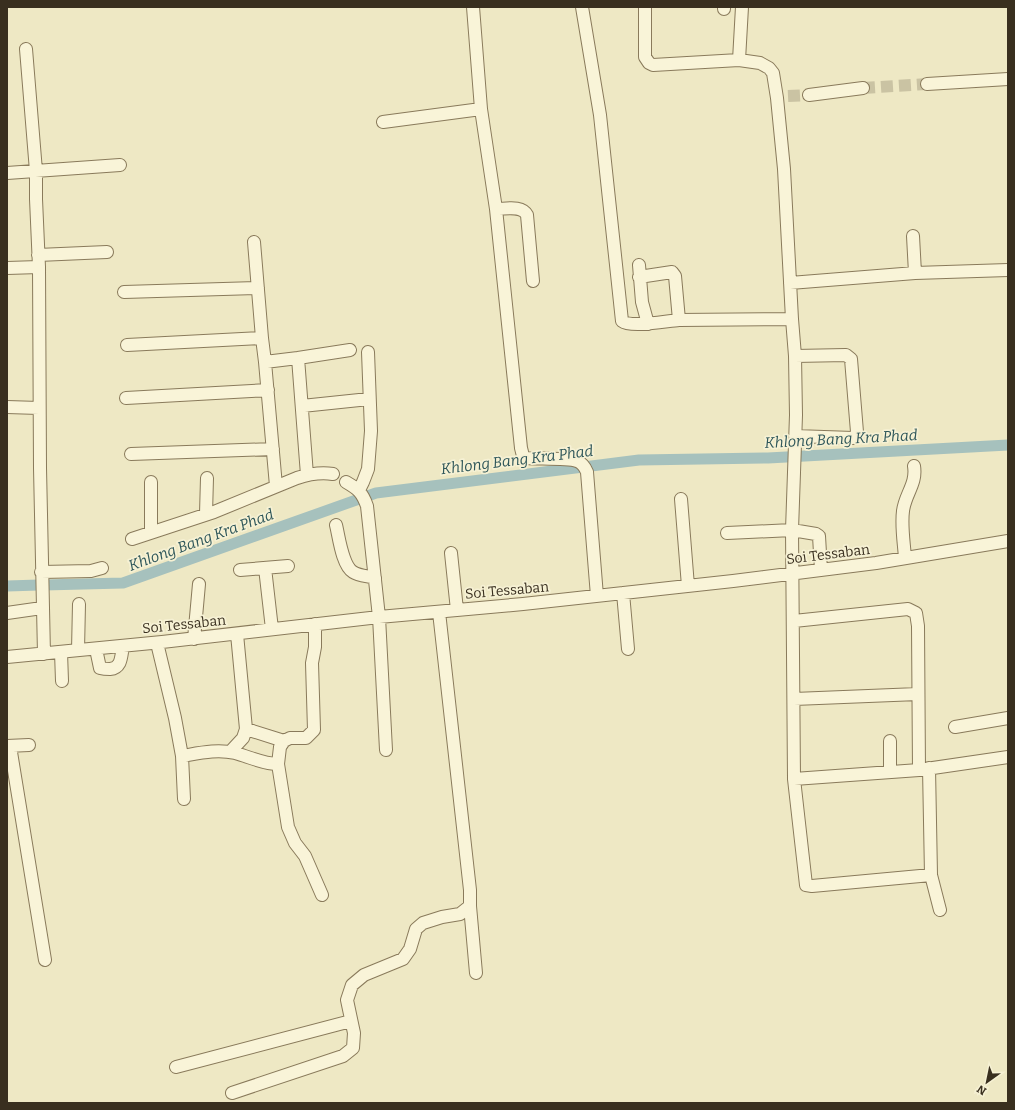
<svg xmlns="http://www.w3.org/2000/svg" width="1015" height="1110" viewBox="0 0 1015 1110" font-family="Bitter,serif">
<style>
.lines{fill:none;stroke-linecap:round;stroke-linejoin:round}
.canal{stroke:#a6c1bd;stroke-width:11}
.minor-tunnel{stroke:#cac3a3;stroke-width:12;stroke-dasharray:12 6;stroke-linecap:butt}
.minor-casing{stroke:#897a5b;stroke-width:14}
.minor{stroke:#f9f4d8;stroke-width:12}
.labels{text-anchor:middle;stroke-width:3.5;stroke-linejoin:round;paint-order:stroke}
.street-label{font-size:14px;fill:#392f1f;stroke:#f6f1d4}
.water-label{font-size:15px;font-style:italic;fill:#2e5659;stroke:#f6f1d4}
</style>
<rect width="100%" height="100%" fill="#eee8c4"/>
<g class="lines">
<path class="canal" d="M44 585 123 583 376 493 639 460 768 458 1008 445
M7 586 39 585"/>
<path class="minor-tunnel" d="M863 88 927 84
M788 96 809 95"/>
<defs>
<path id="minor" d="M473 7 481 109 496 209 521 448 523 456 526 458C537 459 568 458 577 461 582 463 585 467 587 472L597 596
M582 7 600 115 622 321C631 328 666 321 679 320L792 319
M645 7V57L649 63 653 65 739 60 760 63 769 68 773 73 777 98 784 169 792 319 795 356 796 415 792 530 794 779 919 770 1008 757
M724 7V9
M26 49 36 171V199L39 267 40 468 44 654
M739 60 742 7
M927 84 1008 79
M809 95 863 88
M383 122 481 109
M7 173 120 165
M496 209C506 209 522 205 527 215L533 281
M913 236 915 273
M254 242 262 338 265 362 276 486
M38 255 107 252
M639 265 642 302 648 324
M7 268 39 267
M639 277 672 272 675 276 679 320
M790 283 915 273 1008 270
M124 292 258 288
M127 345 262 338
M795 356 846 355 851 359 857 432 856 435 853 438 795 436
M298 358 350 350
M265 362 298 358 307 475
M126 398 268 390
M302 406 369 399
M7 407 39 408
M131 454 273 449
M151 482V532
M346 482C358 489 362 492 367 506L379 617 386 750
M359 490 363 482 368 469 371 431 368 352
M681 499 688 586
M206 514 207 478
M336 525C339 537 342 565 353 572 359 576 368 576 375 578
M727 533 792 530 816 534 819 536 821 570
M132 539 214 512 297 478C309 474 321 472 333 474
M451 553 457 610
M905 558C904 543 901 526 903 511 905 494 917 484 914 466
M265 568 272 629
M240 570 288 566
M41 572 91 571 102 568
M623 593 628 649
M7 613 42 608
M794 621 908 609 916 613 918 626 919 770
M315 624V647L312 663 314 730 306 738H290L284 741 280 747 278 764 288 827 295 843 305 856 322 895
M194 639 199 584
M157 643 175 718 182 756 184 799
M96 649 100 668C104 669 106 669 110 669 122 668 121 656 123 646
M78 650 79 604
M61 652 62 681
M7 657 162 642 379 617 523 604 733 581 876 563 1008 541
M794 699 918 694
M955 727 1008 718
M246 729 284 741
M890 741V772
M7 746 29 745
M10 746 45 960
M230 752 243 738 246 729 237 634
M182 756C200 753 217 749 235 753 250 757 263 764 278 764
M929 768 931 875
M794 779 806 885 812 886 931 875 940 910
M470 906 476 973
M176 1067 351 1021
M232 1093 343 1056 353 1048 354 1033 347 1000 352 985 364 975 403 959 410 949 416 929 423 923 442 917 460 914 470 906V890L439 612"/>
</defs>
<use href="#minor" class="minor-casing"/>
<use href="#minor" class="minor"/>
</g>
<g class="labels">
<g class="street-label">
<text transform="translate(828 554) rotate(-7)" y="5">Soi Tessaban</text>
<text transform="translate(507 590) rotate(-5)" y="5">Soi Tessaban</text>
<text transform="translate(184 624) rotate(-6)" y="5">Soi Tessaban</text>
</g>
<g class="water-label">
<text transform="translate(841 439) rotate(-3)" y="5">Khlong Bang Kra Phad</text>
<text transform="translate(517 460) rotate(-7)" y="5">Khlong Bang Kra Phad</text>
<text transform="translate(201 540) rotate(-20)" y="5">Khlong Bang Kra Phad</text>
</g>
</g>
<rect width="1015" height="1110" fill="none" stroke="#392f1f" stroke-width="16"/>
<g transform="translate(987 1082) rotate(213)" stroke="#f6f1d4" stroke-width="3" paint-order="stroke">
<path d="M0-3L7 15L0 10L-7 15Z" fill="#392f1f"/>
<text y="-6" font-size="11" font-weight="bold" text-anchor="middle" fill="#392f1f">N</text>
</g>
</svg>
